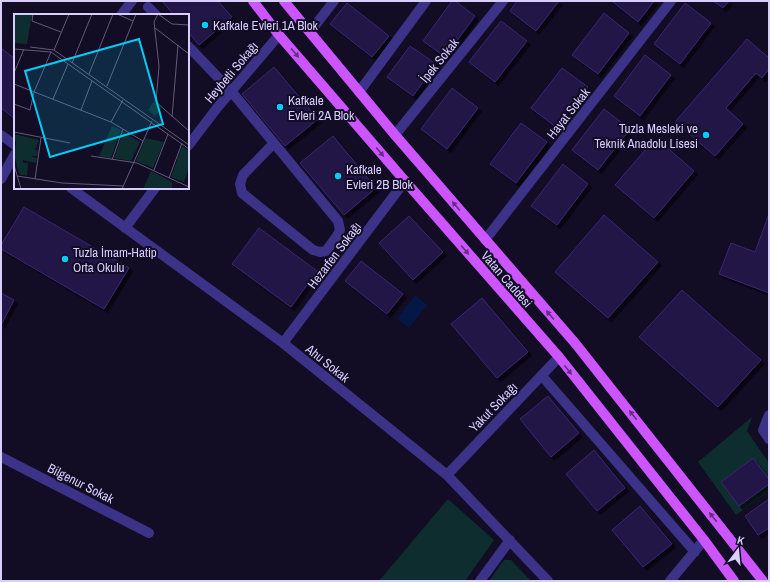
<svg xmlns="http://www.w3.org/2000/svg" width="770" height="582" viewBox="0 0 770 582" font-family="'Archivo Narrow',sans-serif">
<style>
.green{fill:#0e2d2e}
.water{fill:#051744}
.building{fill:#231646;stroke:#3b2675;filter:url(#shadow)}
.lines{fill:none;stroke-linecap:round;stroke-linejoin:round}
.minor{stroke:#3c3287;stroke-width:10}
.major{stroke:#c5f;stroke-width:10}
.oneway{fill:#662d87}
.poi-dot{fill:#00cdf9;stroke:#120c24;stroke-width:1.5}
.labels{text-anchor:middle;stroke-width:4;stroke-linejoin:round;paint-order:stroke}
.poi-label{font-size:13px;fill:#d8ceff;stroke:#120c24;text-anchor:start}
.street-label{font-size:13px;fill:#d8ceff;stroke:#120c24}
.inset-road{fill:none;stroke:#615a7c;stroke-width:1}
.view{fill:#00cdf9;fill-opacity:0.15;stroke:#00cdf9;stroke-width:2}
.inset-edge{fill:none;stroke:#d8ceff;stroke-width:2}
</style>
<defs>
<filter id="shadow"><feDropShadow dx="3.5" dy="3.5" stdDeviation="0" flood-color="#0009"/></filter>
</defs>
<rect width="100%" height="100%" fill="#120c24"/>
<path class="green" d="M752 417 747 431 769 463V491L736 515 698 462Z
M448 499 494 540 465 581H379Z
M504 560H511L531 581H489Z"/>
<path class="water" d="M415 295 427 305 409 328 397 319Z"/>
<path class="building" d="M162 1H218L232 17 199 45 188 32V15H174Z
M452 1H455L475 16 445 57 423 41Z
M517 1H559L536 31 510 11Z
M613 1H654L638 22 613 2Z
M713 1H729L723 8Z
M347 3 389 36 372 57 330 24Z
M685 3 711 23 680 64 654 44Z
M604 13 629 33 598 74 572 55Z
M501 21 527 41 495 82 469 62Z
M747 39 769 58V69L762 78 756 73 726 108 743 124 715 156 675 122Z
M410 46 436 64 413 96 387 77Z
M1 48 15 59V119L1 108Z
M645 55 671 75 640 116 614 96Z
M274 67 318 119 285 146 242 94Z
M562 68 588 87 557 128 531 108Z
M452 88 478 108 447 149 421 129Z
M604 109 630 129 598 170 572 150Z
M521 123 547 142 516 183 490 164Z
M333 136 376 188 344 215 300 163Z
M652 142 660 148 663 144 694 171 654 218 615 185Z
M563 164 588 184 557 225 531 206Z
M24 207 129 268 104 309 1 249V245Z
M769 214V293L719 274 731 243 755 252Z
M604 215 658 262 608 318 555 272Z
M409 216 443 252 413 280 379 243Z
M259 228 317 271 291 307 232 264Z
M361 261 403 294 387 314 345 281Z
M682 290 761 360 718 407 639 337Z
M1 293 14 300 1 325Z
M482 298 528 352 497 378 451 324Z
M548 396 579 433 551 457 520 419Z
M594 450 625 488 597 511 566 474Z
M753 458 769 479V484L739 506 721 482Z
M769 499V528L758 535 745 516Z
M640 506 672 544 643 567 612 530Z"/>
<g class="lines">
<path class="minor" d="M148 7 156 15
M121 15 132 1
M310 32 334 1
M188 46 231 91 338 221 340 230 337 236 326 251 320 252 313 250 242 193 240 184 243 175 274 143
M359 92 426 1
M1 135 15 145
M395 135 503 1
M188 146 217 108 279 35
M1 179 15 154
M71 188 283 343 447 475 548 581
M125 228 155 188
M485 240 671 1
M283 343 405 181
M542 376 695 552
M769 415 763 430 769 439
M1 457 149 533
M447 475 559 357
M480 581 510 540
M670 581 704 540"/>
<path class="major" d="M253 1 279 35 405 181 559 357 704 540 734 581
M284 1 395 135 575 343 763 581"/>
</g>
<defs><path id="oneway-solid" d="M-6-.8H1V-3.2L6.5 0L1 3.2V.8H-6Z"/></defs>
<g class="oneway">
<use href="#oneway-solid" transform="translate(295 53) rotate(50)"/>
<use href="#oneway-solid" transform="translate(380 152) rotate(50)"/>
<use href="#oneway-solid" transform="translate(456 206) rotate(-130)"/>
<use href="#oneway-solid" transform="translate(465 250) rotate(49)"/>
<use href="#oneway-solid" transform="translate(550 315) rotate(-131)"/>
<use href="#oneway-solid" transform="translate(568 370) rotate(52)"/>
<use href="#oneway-solid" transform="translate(633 415) rotate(-129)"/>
<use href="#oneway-solid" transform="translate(713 517) rotate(-128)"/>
</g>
<g class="poi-dot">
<circle cx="205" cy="25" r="4"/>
<circle cx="280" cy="107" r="4"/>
<circle cx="706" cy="135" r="4"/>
<circle cx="338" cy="176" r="4"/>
<circle cx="65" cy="259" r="4"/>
</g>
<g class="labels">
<g class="poi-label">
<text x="213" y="30">Kafkale Evleri 1A Blok</text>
<text x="288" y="105">Kafkale<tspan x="288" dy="15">Evleri 2A Blok</tspan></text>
<text x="698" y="133" text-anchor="end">Tuzla Mesleki ve<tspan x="698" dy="15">Teknik Anadolu Lisesi</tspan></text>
<text x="346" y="174">Kafkale<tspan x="346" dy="15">Evleri 2B Blok</tspan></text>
<text x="73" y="257">Tuzla İmam-Hatip<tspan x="73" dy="15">Orta Okulu</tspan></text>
</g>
<g class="street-label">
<text transform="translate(439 60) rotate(-51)" y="5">İpek Sokak</text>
<text transform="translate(231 72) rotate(-50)" y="5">Heybetli Sokağı</text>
<text transform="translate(568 113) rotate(-52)" y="5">Hayat Sokak</text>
<text transform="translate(334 255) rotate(-53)" y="5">Hezarfen Sokağı</text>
<text transform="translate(507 279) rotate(49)" y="5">Vatan Caddesi</text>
<text transform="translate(328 363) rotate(39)" y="5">Ahu Sokak</text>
<text transform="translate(493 407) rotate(-46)" y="5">Yakut Sokağı</text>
<text transform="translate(81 483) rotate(27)" y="5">Bilgenur Sokak</text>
</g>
</g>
<g transform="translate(14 14)">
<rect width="175" height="175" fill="#120c24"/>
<path d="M0 0H18L13 30 0 29ZM140 87 147 95 141 102 134 96ZM98 112 107 116 97 144 85 142ZM109 118 126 128 117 147 100 144ZM0 120 25 126 21 136H24L23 142H17L23 144 22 149 9 146V149H14L13 162 5 160 0 140 2 129ZM131 124 150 128 139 154 122 147ZM168 132 175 137V154L170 168 157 163ZM137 157 158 168V175H129Z" fill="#0e2d2e"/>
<path class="inset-road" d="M19 0 18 7 47 18M103 0 119 7M144 0 140 8 145 52 142 88 175 117M144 0 158 10 175 11M141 14 175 40M16 33 40 36 175 131M0 35 37 38 175 135M40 36 55 0M58 49 78 0M0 59 10 35M75 60 99 0M0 70 97 108 129 127M93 72 122 0M39 85 54 50M0 90 16 96 20 78 37 38M67 96 78 67M158 103 164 31M97 108 109 86M0 118 56 129M77 142 123 149 175 173M98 146 109 115M0 151 7 175M140 156 154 120M3 162 48 169 109 172M155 164 168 129M21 165 27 124M108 175 138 107"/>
<path class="view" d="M125 25 149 110 36 143 11 57Z"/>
<rect width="175" height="175" class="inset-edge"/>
</g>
<rect width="770" height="582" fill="none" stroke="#d8ceff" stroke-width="4"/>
<g transform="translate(738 550) rotate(16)" stroke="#120c24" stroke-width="3" paint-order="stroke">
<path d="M0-3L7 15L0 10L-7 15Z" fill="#d8ceff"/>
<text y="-6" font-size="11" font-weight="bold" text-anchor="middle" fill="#d8ceff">K</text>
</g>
</svg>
